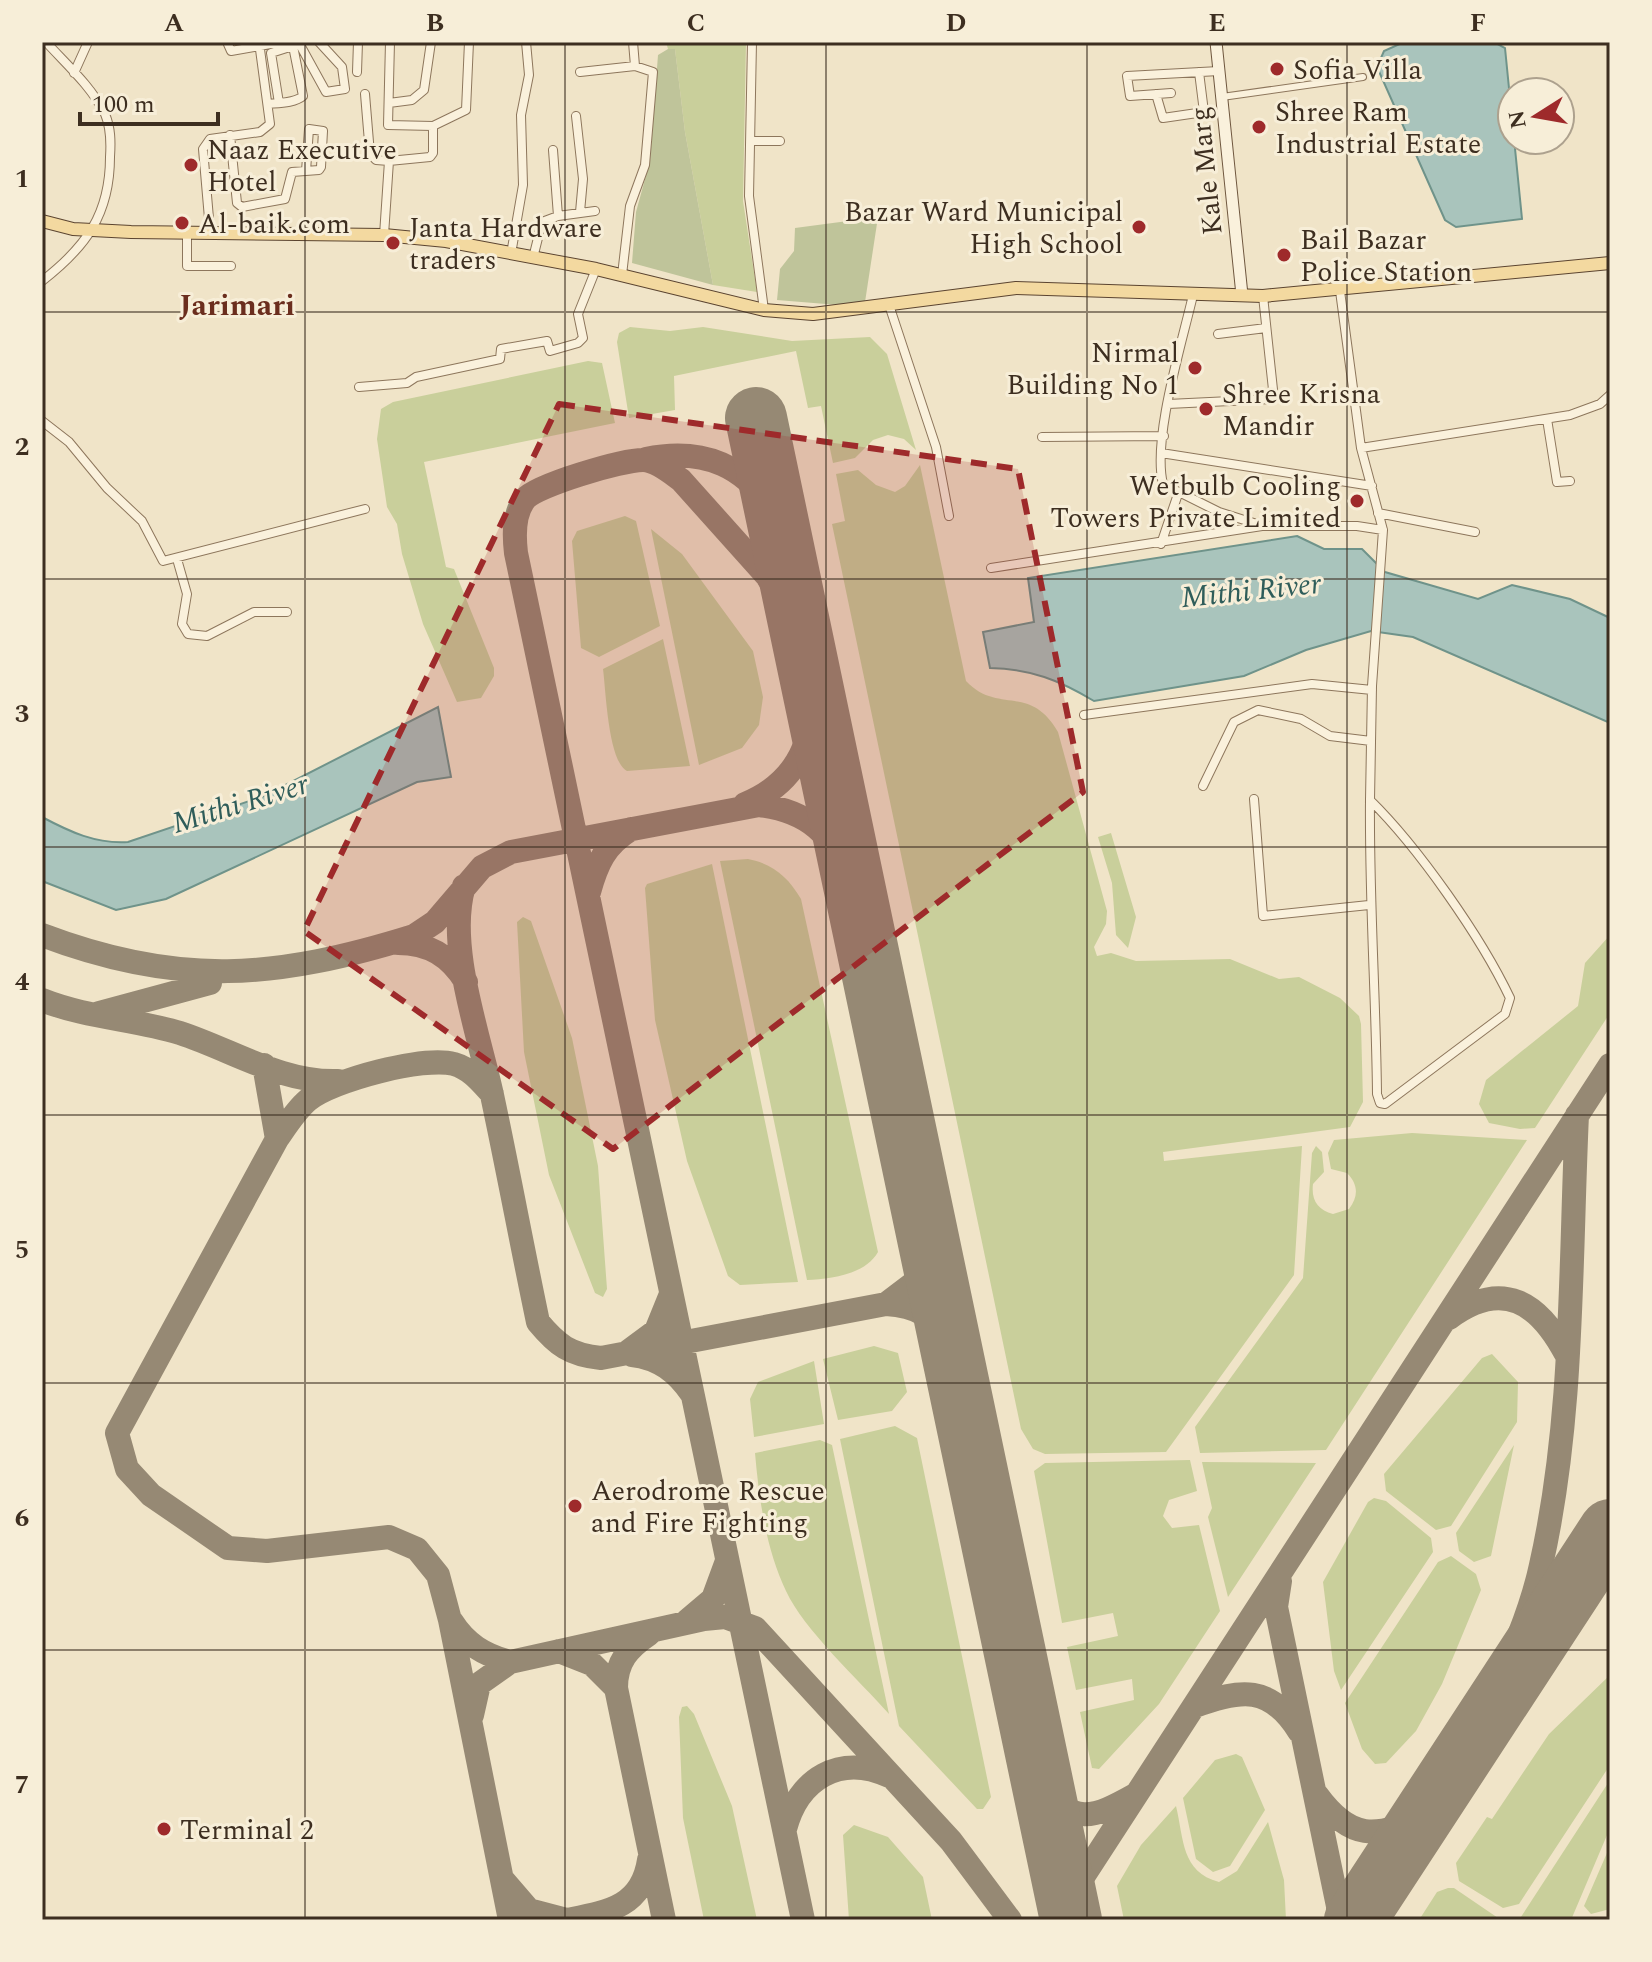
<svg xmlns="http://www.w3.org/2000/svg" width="1652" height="1962" viewBox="0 0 1652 1962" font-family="Spectral,serif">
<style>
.green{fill:#c9cf9b}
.cemetery{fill:#bfc49a}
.water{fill:#a9c4bc;stroke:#6f938a;stroke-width:2}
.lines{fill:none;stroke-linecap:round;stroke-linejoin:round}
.taxiway{stroke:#968974;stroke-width:24}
.runway{stroke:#968974;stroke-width:62}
.pedestrian-casing{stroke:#8d765c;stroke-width:8}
.minor-casing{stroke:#8d765c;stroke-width:10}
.secondary-casing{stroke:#6f573f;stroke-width:13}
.primary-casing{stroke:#5b4430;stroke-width:14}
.pedestrian{stroke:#faf1dc;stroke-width:6}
.minor{stroke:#faf1dc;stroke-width:8}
.secondary{stroke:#faf1dc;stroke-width:11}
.primary{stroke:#f3d9a0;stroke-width:12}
.marked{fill:#9e2a2b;fill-opacity:0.2;stroke:#9e2a2b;stroke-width:6;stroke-dasharray:16 10;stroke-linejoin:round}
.grid{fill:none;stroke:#3d2e20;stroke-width:2;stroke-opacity:0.55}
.poi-dot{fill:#9e2a2b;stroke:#f7eed8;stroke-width:3}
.labels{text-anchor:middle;stroke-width:6;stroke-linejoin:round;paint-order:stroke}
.poi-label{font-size:28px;fill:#3d2e20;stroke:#f7eed8;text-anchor:start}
.street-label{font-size:28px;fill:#3d2e20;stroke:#f7eed8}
.neighbourhood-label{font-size:30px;font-weight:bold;fill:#6b2e1e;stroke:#f7eed8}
.water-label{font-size:30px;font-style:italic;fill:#2f5d5a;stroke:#f7eed8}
.neatline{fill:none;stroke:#3d2e20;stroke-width:3}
.grid-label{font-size:26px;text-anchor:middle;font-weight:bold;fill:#3d2e20}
</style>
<rect width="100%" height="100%" fill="#f0e4c8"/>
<path class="green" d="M666 42H746L743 201 757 292 713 285 685 132 675 49H668Z
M630 327 670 331 703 327 792 341 870 337 887 354 916 450 904 439 888 435 873 440 855 458 833 463 821 406 808 408 796 351 674 376 675 410 629 418 617 342 619 333Z
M588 361 602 363 615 423 424 462 446 567 454 569 494 668V676L481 698 457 702 423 624 402 554 397 524 387 507 377 439 381 409 393 402Z
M920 465 966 681C998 715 1030 683 1058 732L1107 911 1106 924 1094 947 1097 956 1111 953 1136 961 1230 959 1279 979 1299 977 1340 998 1359 1016 1361 1024 1363 1102 1350 1127 1163 1152 1164 1161 1302 1146 1294 1275 1166 1452 1045 1454 1033 1449 1021 1429 832 524 845 521 836 474 858 470 876 485 895 492 905 486Z
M625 516 636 521 660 626 599 657 581 648 572 541 577 531Z
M651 529 682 554 753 651 763 697 759 725 742 748 699 765Z
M663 639 690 766 627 771C608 761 606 691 603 669Z
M1111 833 1136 917 1128 948 1116 935 1112 883 1098 837Z
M748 859C773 864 788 877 801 899L878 1252C865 1275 830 1279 807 1280L720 861Z
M712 864 798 1282 740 1285 728 1276 687 1161 655 1020 645 888 647 884Z
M523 917 531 921 572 1038 598 1166 607 1289 603 1297 595 1293 549 1175 524 1052 517 922Z
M1610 935V1013L1535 1128 1520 1129 1489 1123 1479 1104 1486 1080 1578 1006 1585 963Z
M1412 1133 1527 1140 1326 1450 1200 1453 1195 1427 1303 1278 1312 1153 1316 1146 1322 1152 1324 1172 1313 1184C1311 1200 1318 1210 1333 1214L1349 1209C1359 1196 1358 1184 1347 1173L1331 1169 1328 1153 1334 1140Z
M874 1346 898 1353 907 1392 892 1411 838 1420 823 1359Z
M1492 1354 1518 1382 1517 1422 1451 1526 1436 1530 1386 1491 1384 1474 1482 1358Z
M814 1361 824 1424 754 1437 750 1399 758 1382Z
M895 1426 917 1438 991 1797 983 1809H977L899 1726 840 1439Z
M820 1440 832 1445 889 1714C859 1680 804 1630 786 1591 766 1549 759 1499 755 1453Z
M1514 1445 1491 1556 1474 1562 1459 1551 1456 1533Z
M1190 1460 1197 1491 1169 1500 1163 1516 1172 1528 1199 1525 1220 1611 1159 1704 1099 1769 1092 1768 1080 1712 1134 1700 1132 1679 1076 1690 1067 1647 1118 1636 1113 1613 1062 1623 1034 1471 1045 1463Z
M1202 1462 1316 1463 1228 1597 1208 1517 1212 1508Z
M1374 1498 1386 1501 1431 1538 1433 1552 1341 1690 1334 1671 1323 1582 1368 1502Z
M1451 1556 1476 1574 1481 1590 1442 1684 1416 1731 1386 1763 1375 1764 1362 1749 1345 1703 1438 1562Z
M1610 1675V1765L1519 1904 1503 1908 1459 1881 1456 1863 1487 1817 1492 1819 1549 1734Z
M687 1706 694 1714 732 1806 757 1920H704L683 1818 679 1717 682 1707Z
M1236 1754 1242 1757 1265 1810 1230 1866 1213 1872 1196 1859 1183 1798 1215 1760Z
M1610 1780V1828L1571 1920H1519Z
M1176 1806C1184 1839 1181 1872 1219 1882L1237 1871 1268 1822 1284 1880 1286 1920H1124L1117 1886 1141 1845Z
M854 1825 888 1837 923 1877 932 1920H849L843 1835Z
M1610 1846V1909L1591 1914 1584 1906Z
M1448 1888H1454L1501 1920H1419L1437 1892Z"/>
<path class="cemetery" d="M668 49H675L685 132 713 285 632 263 636 212 650 161 658 55Z
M878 217 865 302 838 305 777 300 780 269 794 251 795 228Z"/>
<path class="water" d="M1404 42H1494L1505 48 1522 219 1456 227 1445 220 1377 67 1384 51Z
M1297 536 1324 549H1362L1385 572 1478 599 1512 585 1570 599 1610 618V723L1413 637 1371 631 1306 650 1244 676 1094 701C1059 680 1031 669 990 668L983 632 1034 622 1028 578Z
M438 707 451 777 417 782 166 899 116 910 42 881V817C70 832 96 844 128 842L264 796Z"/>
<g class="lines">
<path class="taxiway" d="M646 459C705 447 747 466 777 517
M801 630 767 576 681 480C670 472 656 460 643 460 622 460 537 485 525 499 513 514 514 536 516 553L803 1920
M745 804C794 784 811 747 815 697
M464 886C446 945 479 1034 492 1095 508 1170 522 1246 538 1322 557 1345 570 1355 601 1358L886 1304C918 1306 934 1316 950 1344
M589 892C597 863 605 845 631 829
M42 935C179 987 276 979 414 936L435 922 482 867 511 852 759 805C810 811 830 835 853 877
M398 943C429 943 450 956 466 982
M42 1000C87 1018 134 1019 180 1033 232 1050 282 1083 338 1081
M99 1013 210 983
M264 1065 277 1139
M492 1094C481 1082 471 1069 454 1064 424 1056 332 1080 308 1100 296 1110 286 1126 277 1139L117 1433 127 1469 151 1495 228 1548 267 1551 389 1537 417 1549 438 1575 450 1620 510 1920
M886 1304 915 1282 928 1239
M1449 1318C1503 1278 1539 1303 1566 1354
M629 1351 656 1331 671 1294
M632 1355C659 1358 677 1372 692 1394
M1280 1581 1276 1607 1338 1906V1920
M687 1621 713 1599 727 1561
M452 1622C466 1644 484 1655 510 1662L704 1619 725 1617 755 1628 951 1841 1010 1920
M649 1634C628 1648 616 1662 616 1688L664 1920
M559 1651 592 1664 616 1688
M1195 1706C1241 1689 1270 1685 1299 1731
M472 1715 479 1684 510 1662
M1472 1742C1497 1685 1528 1626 1541 1565 1574 1419 1570 1264 1577 1115
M1043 1784C1072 1827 1094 1818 1135 1795
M1317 1795C1350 1840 1376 1839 1424 1816
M785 1829C798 1779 840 1753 889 1776
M504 1881 529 1910 567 1920
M567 1920C608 1912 642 1907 649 1860
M1055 1920 1610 1065
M1359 1920 1362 1910"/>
<path class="runway" d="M756 418 1071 1920
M1355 1920 1610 1530"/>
<defs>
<path id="pedestrian" d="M1222 97 1363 77"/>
<path id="minor" d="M227 42 231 51 282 42
M390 42 388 125 433 126
M633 42 635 66
M752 42 749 196 764 310
M299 43 326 92 345 89 342 67 319 42
M357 72 358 42
M580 72 635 66 653 72 645 165 630 206 622 275
M74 73 88 42
M1171 93 1130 96 1127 76 1219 71
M365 94 370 154 376 160 389 161
M1156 94 1163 118 1204 112 1199 72
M389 103 412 100 424 90 431 42
M268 104C279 103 295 103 303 96L293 46 271 53 279 103
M576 116 583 179 580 212
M230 135 237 203 242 207 285 199 292 172 319 170 321 167 323 131 309 129 306 171
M750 141H780
M553 150 558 216
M210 230 203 149 210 139 260 132 270 124 259 42
M187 231V266H231
M384 235 389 161 430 157 433 153V126L466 110 469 42
M511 254 523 185 521 115 529 75 526 42
M533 258 542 222 558 216 595 211
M42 281C86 247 110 214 110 157 111 142 111 128 105 114 91 86 67 65 46 42
M1340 291 1361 448 1383 530 1372 686 1370 800C1418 847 1481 937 1510 998L1505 1014 1385 1104 1380 1103 1377 1094C1376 996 1369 899 1370 800
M1193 295C1182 343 1152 439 1163 484L1219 512 1260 525
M889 305 936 447 949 516
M1218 334 1266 328
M359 387 407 383 416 377 500 359 501 349 547 341 550 351 578 343 583 338 578 314 596 269
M1168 404 1274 399 1263 296
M1547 419 1557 482 1570 481
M42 421 69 442 107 488 142 521 163 561 365 509
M1042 437 1164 436
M1361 448 1570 415 1600 404 1610 395
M1161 453 1372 486
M1378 513 1475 532
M1161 544 1178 494
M177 559 187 594 182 624 188 634 207 636 254 612H287
M991 568 1262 526H1357L1383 530
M1084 715 1312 684 1372 690
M1203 786 1234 722 1258 710 1301 719 1330 736 1371 741
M1254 799 1263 916 1369 905"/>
<path id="secondary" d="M1216 42 1242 295"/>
<path id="primary" d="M42 221 73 229 131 232 384 235 446 241 596 269 764 310 813 314 1016 288 1263 296 1610 263"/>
</defs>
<use href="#pedestrian" class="pedestrian-casing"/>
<use href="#minor" class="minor-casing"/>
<use href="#secondary" class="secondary-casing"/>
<use href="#primary" class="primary-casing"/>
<use href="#pedestrian" class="pedestrian"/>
<use href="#minor" class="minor"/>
<use href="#secondary" class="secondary"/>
<use href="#primary" class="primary"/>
</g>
<path class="marked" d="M559 404 1018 469 1083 792 613 1149 304 931Z"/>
<path class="grid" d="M305 42V1920M565 42V1920M826 42V1920M1087 42V1920M1347 42V1920M42 312H1610M42 579H1610M42 847H1610M42 1115H1610M42 1383H1610M42 1650H1610"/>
<g class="poi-dot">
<circle cx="1277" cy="69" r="8"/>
<circle cx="1259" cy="127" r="8"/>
<circle cx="191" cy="165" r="8"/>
<circle cx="182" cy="223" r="8"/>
<circle cx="1139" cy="227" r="8"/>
<circle cx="393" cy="243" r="8"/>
<circle cx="1284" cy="255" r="8"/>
<circle cx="1195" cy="368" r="8"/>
<circle cx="1206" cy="409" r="8"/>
<circle cx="1357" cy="501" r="8"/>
<circle cx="575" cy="1506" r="8"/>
<circle cx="164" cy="1829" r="8"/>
</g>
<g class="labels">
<g class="poi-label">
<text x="1293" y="79">Sofia Villa</text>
<text x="1275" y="121">Shree Ram<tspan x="1275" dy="32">Industrial Estate</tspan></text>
<text x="207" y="159">Naaz Executive<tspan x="207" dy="32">Hotel</tspan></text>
<text x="1123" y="221" text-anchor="end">Bazar Ward Municipal<tspan x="1123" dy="32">High School</tspan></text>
<text x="198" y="233">Al-baik.com</text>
<text x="409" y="237">Janta Hardware<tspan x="409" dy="32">traders</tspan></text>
<text x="1300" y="249">Bail Bazar<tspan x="1300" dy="32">Police Station</tspan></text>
<text x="1179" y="362" text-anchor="end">Nirmal<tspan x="1179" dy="32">Building No 1</tspan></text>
<text x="1222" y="403">Shree Krisna<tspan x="1222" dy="32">Mandir</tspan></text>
<text x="1341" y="495" text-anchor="end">Wetbulb Cooling<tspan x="1341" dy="32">Towers Private Limited</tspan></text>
<text x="591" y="1500">Aerodrome Rescue<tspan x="591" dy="32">and Fire Fighting</tspan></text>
<text x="180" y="1839">Terminal 2</text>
</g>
<g class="street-label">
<text transform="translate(1205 171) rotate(-96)" y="10">Kale Marg</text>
</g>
<g class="neighbourhood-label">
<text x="237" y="315">Jarimari</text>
</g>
<g class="water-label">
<text transform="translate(1251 590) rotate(-6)" y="10">Mithi River</text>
<text transform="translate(240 803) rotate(-17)" y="10">Mithi River</text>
</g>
</g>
<rect width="1652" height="1962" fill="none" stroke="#f7eed8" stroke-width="88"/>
<g transform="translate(1536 116) rotate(259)"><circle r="38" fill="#f7eed8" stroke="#ada18e" stroke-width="2"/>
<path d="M0-6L14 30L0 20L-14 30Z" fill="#9e2a2b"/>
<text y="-12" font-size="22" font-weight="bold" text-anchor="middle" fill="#3d2e20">N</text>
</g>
<path d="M80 112v12h138v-12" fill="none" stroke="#3d2e20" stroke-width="4"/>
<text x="92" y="112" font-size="24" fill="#3d2e20" stroke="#f7eed8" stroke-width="6" paint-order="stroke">100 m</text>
<rect x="44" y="44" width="1564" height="1874" class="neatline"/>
<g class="grid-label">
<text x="174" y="31">A</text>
<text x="435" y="31">B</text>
<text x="696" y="31">C</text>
<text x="956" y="31">D</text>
<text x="1217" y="31">E</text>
<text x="1478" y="31">F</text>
<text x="22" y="187">1</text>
<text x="22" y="455">2</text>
<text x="22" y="722">3</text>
<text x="22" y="990">4</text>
<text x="22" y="1258">5</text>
<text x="22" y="1526">6</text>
<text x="22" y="1793">7</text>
</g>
</svg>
